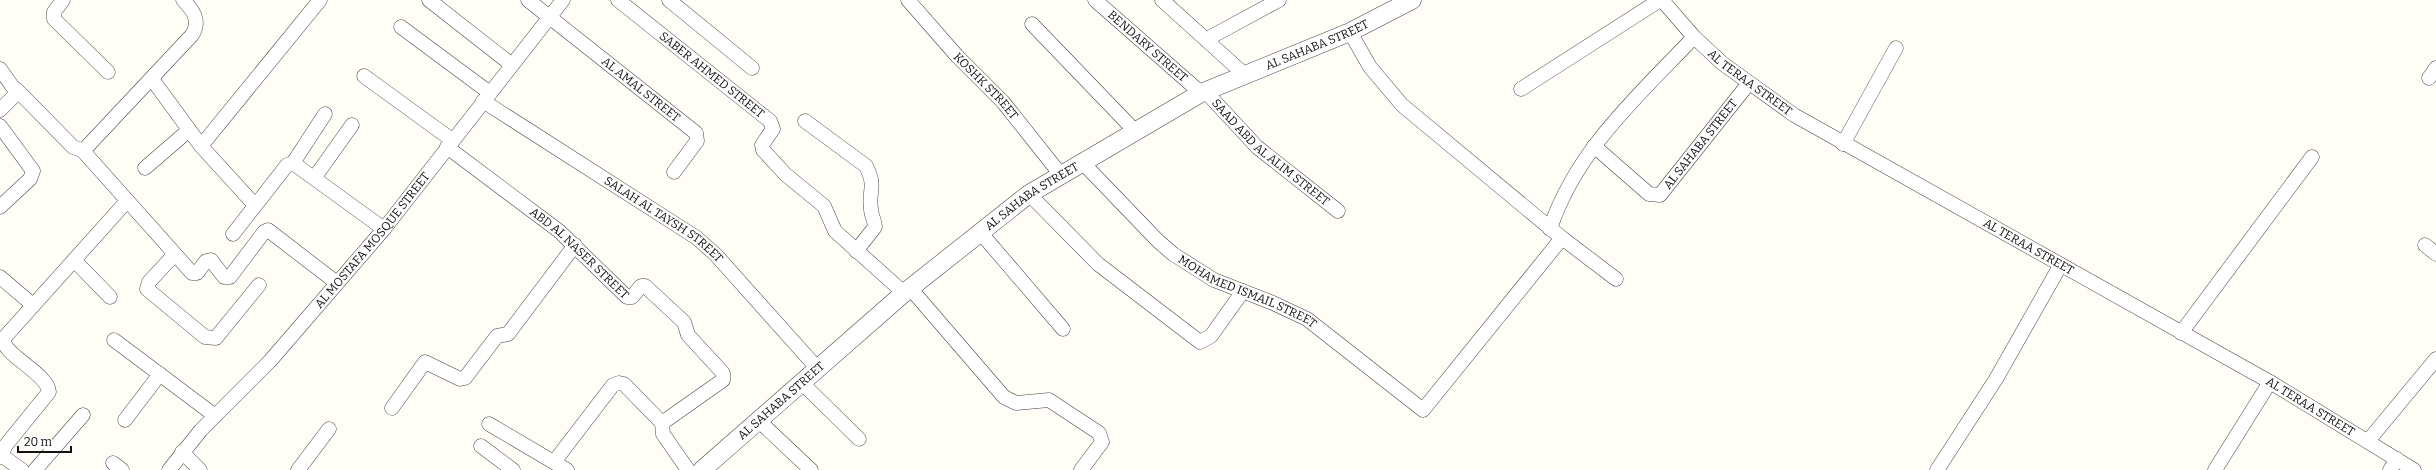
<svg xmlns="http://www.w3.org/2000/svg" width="2436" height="470" viewBox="0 0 2436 470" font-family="Bitter,serif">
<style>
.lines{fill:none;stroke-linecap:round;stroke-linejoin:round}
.minor-casing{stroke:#444;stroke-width:15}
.tertiary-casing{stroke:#444;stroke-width:19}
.minor{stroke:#fff;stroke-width:14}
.tertiary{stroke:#fff;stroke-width:18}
.labels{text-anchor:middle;stroke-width:4;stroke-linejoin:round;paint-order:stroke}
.street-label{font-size:12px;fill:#111;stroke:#fff}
</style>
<rect width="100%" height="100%" fill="#fffdf5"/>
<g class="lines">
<defs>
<g id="minor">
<path d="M63 0 54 12V19L108 72"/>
<path d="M183 0C193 10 201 21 192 35L83 151 192 273H197L206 261 211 260 224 277H230L264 232 268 230 337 283"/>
<path d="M429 0 512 65"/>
<path id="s1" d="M528 0 696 133 697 141 674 172"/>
<path id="s2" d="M618 0 770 121 773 129 762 145 763 150 785 174 824 206 835 231 904 293"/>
<path d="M669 0 752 68"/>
<path id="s3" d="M908 0 957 56 1003 102 1061 175"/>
<path id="s4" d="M1095 0 1201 93"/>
<path d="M1162 0 1245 75"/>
<path id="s5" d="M1662 0 1694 37 1722 63 1794 115 2270 382 2414 470"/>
<path d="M1032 24 1135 131"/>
<path d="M401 27 490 93"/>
<path d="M1350 32 1370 67 1402 105 1562 238 1616 279"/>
<path d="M1207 39 1279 0"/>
<path d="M0 69 17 93 0 110"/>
<path d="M364 76 452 140"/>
<path d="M2429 78 2436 68"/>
<path d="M152 79 201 146 252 202 259 201 287 165 293 163 384 229"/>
<path d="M16 89 73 147 82 150"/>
<path d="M1521 89 1660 0"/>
<path id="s6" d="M1205 91 1257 147 1338 211"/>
<path id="s7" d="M483 101 697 238 716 255 818 369"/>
<path d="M805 121 866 166C877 188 868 190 871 209 871 215 875 221 875 227L856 251"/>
<path d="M0 126 33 171 30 179 0 207"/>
<path d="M1843 144 1896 48"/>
<path d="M201 146 320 0"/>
<path id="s8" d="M1594 146 1649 194 1660 195 1749 83"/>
<path id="s9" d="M447 147 559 231 627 297H632L641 286H645L684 322 688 335 723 373V380L662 423"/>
<path id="s10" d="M1082 162 1158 241 1173 254 1214 280 1273 303 1307 319 1423 410 1562 238"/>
<path d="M293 163 325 114"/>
<path d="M145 168 189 130"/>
<path d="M315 177 352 125"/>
<path d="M1029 194 1098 264 1200 342 1211 336 1243 291"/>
<path d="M1550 229C1576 150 1639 95 1694 37"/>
<path d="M980 232 1063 329"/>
<path d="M233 234 258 202"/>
<path d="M2425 245 2436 254"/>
<path d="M174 255 149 282 147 289 205 337 216 338 219 334 259 285"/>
<path d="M74 260 110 297"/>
<path d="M0 277 33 305"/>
<path d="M910 288 1004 397 1016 403 1049 400 1099 433 1102 442 1081 470"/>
<path d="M2181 333 2312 157"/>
<path d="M114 340 214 415"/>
<path d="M802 383 859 439"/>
<path d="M392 408 425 362 460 379 465 378 497 336 508 334 575 245"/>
<path d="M125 420 160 374"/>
<path d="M758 420 811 470"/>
<path d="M489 424 567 470"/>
<path d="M2368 441 2436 359"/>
<path d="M481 446 513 470"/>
<path d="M182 452 200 470"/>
<path d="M1 455 22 470"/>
<path d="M0 457 6 445 49 392C48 373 0 354 4 338L127 201"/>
<path d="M554 462 613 385 619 383 624 384 662 423 663 434 688 470"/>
<path d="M113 463 122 470"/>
<path d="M35 470 83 415"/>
<path id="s11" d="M169 470 201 430 270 361 384 229 563 0"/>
<path d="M298 470 329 429"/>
<path d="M1937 470 1996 379 2060 266"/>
<path d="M2215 470 2270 382"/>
<path d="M2390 470 2397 459"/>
</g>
<g id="tertiary">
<path id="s12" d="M702 470 904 293 1029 194 1201 93 1350 32 1412 0"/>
</g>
</defs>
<use href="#minor" class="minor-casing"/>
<use href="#tertiary" class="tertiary-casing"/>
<use href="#minor" class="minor"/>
<use href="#tertiary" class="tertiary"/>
</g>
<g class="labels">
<g class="street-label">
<text dy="4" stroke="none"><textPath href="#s12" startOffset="753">AL SAHABA STREET</textPath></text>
<text dy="4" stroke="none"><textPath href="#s4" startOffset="70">BENDARY STREET</textPath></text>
<text dy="4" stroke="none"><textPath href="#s2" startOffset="120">SABER AHMED STREET</textPath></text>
<text dy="4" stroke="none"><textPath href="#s5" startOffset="121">AL TERAA STREET</textPath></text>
<text dy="4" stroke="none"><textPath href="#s3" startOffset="116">KOSHK STREET</textPath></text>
<text dy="4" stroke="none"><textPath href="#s1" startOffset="144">AL AMAL STREET</textPath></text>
<text dy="4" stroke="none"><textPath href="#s8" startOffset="149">AL SAHABA STREET</textPath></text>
<text dy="4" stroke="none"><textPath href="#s6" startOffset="90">SAAD ABD AL ALIM STREET</textPath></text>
<text dy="4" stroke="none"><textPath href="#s12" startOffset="429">AL SAHABA STREET</textPath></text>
<text dy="4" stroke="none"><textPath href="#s7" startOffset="216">SALAH AL TAYSH STREET</textPath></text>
<text dy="4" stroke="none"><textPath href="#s11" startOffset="307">AL MOSTAFA MOSQUE STREET</textPath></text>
<text dy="4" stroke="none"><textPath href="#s5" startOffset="445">AL TERAA STREET</textPath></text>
<text dy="4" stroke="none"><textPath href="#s9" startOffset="170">ABD AL NASER STREET</textPath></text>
<text dy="4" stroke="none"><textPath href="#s10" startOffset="213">MOHAMED ISMAIL STREET</textPath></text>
<text dy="4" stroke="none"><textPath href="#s12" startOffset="105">AL SAHABA STREET</textPath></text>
<text dy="4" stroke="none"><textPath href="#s5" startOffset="769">AL TERAA STREET</textPath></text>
</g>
</g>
<path d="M18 446v6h53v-6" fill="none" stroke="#111111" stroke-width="2"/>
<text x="24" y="446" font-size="12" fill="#111111" stroke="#ffffff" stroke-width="3" paint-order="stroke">20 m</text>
</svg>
